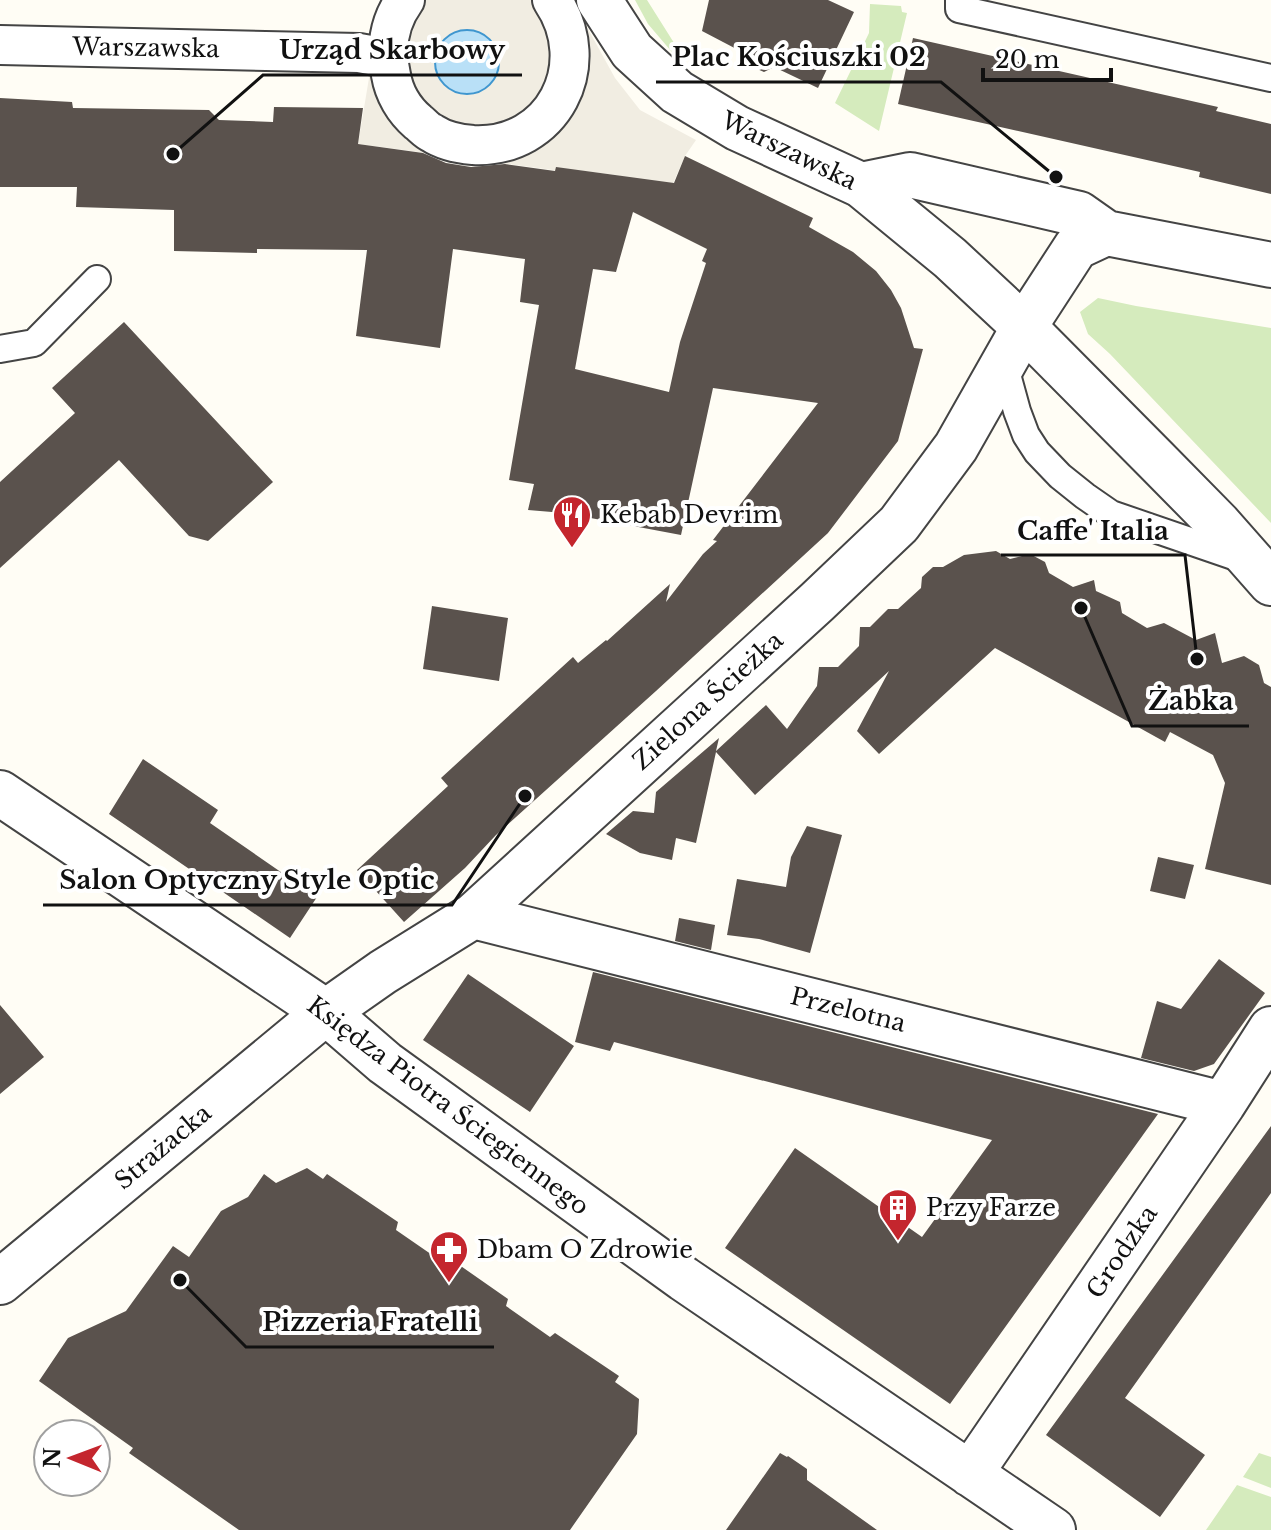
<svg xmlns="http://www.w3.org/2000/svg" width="1271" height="1530" viewBox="0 0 1271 1530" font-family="'Libre Baskerville',serif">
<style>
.green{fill:#d5ebbd}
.plaza{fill:#f1ede2}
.water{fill:#b9e0f7;stroke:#3f96cf;stroke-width:2}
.building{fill:#5a524d;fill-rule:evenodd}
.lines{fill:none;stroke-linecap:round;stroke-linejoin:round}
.service-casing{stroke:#444;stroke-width:30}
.pedestrian-casing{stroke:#444;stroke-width:42}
.minor-casing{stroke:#444;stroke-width:48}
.tertiary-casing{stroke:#444;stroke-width:48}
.service{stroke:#fff;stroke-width:26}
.pedestrian{stroke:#fff;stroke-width:38}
.minor{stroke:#fff;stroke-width:44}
.tertiary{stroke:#fff;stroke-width:44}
.labels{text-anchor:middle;stroke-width:8;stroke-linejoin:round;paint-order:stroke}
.street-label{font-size:24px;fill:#111;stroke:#fff}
.poi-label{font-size:24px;fill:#111;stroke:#fff;text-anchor:start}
.leader{fill:none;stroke:#111;stroke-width:3}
.callout-dot{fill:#111;stroke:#fff;stroke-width:3}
.callout-label{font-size:26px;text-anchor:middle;font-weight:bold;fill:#111;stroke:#fff;stroke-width:8;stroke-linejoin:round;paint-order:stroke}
</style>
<rect width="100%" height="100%" fill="#fffdf5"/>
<path class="green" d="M635 0H647L681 54 677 58 648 24Z
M870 4 901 6 902 12 907 13 879 131 835 103 869 33Z
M1098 298 1136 306 1271 328V523L1110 354 1088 334 1080 312Z
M1259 1453 1271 1457V1488L1243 1477Z
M1237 1485 1271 1497V1530H1206Z"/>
<path class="plaza" d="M382 0H572L615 78 640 110 696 140 685 156 671 188 616 175 576 170 575 173 358 144Z"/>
<path class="water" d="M435 62a32 32 0 1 1 64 0a32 32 0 1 1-64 0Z"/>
<path class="building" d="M709 0H828L854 12 818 88 774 67 764 72 748 65 744 53 702 31Z
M913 38 1218 107 1216 111 1271 124V194L1199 177 1200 172 898 104Z
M0 98 72 102 73 108 209 110 219 120 273 122 274 107 363 108 358 144 423 153 446 163 471 167 505 164 555 171 556 167 674 183 685 156 813 218 809 227 853 252 876 271 891 290 901 308 914 348 923 349 898 441 828 533 656 691 496 835 465 868 404 922 357 870 448 786 441 778 573 657 578 663 606 640 607 641 670 584 666 602 703 554 717 541 713 540 818 403 713 388 681 535 564 513 528 510 534 484 509 480 539 305 520 302 525 259 453 249 440 348 356 336 367 250 257 249V253L174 251V210L76 207 77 187H0ZM633 212 707 249 702 261 706 263 680 342 669 392 575 369 593 269 616 272Z
M124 322 273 482 208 541 189 536 119 460 0 568V482L75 413 52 388Z
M996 551 1010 559 1030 554 1045 562 1049 573 1073 587 1094 580 1096 591 1120 602 1122 613 1147 628 1164 623 1196 640 1215 633 1222 663 1244 656 1259 665 1264 683 1271 687V885L1205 869 1225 783 1213 755 1170 732 1165 742 995 648 879 754 857 731 889 671 755 795 716 752 696 843 676 838 672 860 640 853 606 834 633 811 654 813 656 792 719 738 716 751 766 705 787 729 817 686 819 667H838L859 646 860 627H870L888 609H898L921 588 922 577 933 567H943L964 555Z
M432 606 508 618 499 681 423 669Z
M143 759 218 810 210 823 317 897 290 938 109 814Z
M807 826 842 835 810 953 759 939 727 935 737 879 786 887 791 857Z
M1158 857 1194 865 1185 899 1150 891Z
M679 918 715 925 711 950 675 941Z
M1219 959 1265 993 1214 1064 1194 1071 1141 1058 1157 1001 1181 1009Z
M593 972 1158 1114 950 1404 725 1248 795 1148 922 1237 992 1140 614 1042 610 1051 575 1042Z
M468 974 574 1046 530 1112 423 1040Z
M0 1005 44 1057 0 1094Z
M1271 1126V1193L1125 1398 1205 1455 1160 1517 1046 1435Z
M307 1168 323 1179 327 1174 398 1222 396 1230 438 1259 445 1255 508 1299 506 1306 550 1337 555 1333 619 1376 615 1382 639 1399 637 1434 570 1530H239L129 1453 133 1448 39 1381 68 1338 126 1311 173 1246 189 1257 221 1211 248 1197 264 1174 276 1183Z
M780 1453 787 1457 788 1456 807 1469V1480L877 1530H726Z"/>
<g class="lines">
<defs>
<path id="service" d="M959 0V9L1271 78
M0 349 34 343 97 279
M1003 360 1017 411 1026 435 1037 452 1060 476 1085 496 1111 514 1245 560"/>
<path id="pedestrian" d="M405 0C389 22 385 49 391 75 394 93 404 110 418 122 422 125 427 131 432 133 444 141 460 144 473 145 553 149 596 65 552 0
M0 45 359 53 387 58"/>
<path id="minor" d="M861 185 910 175 1079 214 1106 233 1271 265
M0 793 326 1012 385 1063 684 1279 1053 1530
M473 916 1223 1104
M0 1282 326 1012 383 972 473 916 817 602 899 524 956 447 1024 327 1076 247 1106 233
M970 1474 1223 1104 1271 1029"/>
<path id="tertiary" d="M599 0 632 51 677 92 737 128 861 185 950 258 1024 327 1156 460 1219 524 1271 583"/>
</defs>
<use href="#service" class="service-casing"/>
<use href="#pedestrian" class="pedestrian-casing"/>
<use href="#minor" class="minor-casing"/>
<use href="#tertiary" class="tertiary-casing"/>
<use href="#service" class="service"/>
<use href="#pedestrian" class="pedestrian"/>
<use href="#minor" class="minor"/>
<use href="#tertiary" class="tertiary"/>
</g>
<defs>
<symbol id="restaurant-pin" viewBox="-11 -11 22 30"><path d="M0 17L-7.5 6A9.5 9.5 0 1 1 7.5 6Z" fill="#c4262e" stroke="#fff"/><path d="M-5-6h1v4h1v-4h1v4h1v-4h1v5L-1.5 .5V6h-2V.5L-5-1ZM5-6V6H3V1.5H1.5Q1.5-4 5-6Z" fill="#fff"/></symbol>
<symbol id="building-pin" viewBox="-11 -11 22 30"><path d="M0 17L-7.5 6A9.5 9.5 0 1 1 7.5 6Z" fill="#c4262e" stroke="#fff"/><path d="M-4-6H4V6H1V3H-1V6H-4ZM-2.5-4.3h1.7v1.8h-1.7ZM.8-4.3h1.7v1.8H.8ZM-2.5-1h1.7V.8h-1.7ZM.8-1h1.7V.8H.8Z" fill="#fff"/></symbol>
<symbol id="pharmacy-pin" viewBox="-11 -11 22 30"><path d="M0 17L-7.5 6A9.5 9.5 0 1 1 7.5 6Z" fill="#c4262e" stroke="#fff"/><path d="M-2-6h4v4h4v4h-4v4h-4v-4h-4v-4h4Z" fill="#fff"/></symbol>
</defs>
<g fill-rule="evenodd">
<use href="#restaurant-pin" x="550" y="493" width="44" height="60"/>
<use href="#building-pin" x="876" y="1186" width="44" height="60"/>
<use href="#pharmacy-pin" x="427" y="1228" width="44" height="60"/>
</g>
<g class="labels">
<g class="street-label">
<text transform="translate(146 48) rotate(1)" y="8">Warszawska</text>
<text transform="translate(789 151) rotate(26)" y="8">Warszawska</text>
<text transform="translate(708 701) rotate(-42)" y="8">Zielona Ścieżka</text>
<text transform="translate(848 1010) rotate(14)" y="8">Przelotna</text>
<text transform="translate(448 1106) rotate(37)" y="8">Księdza Piotra Ściegiennego</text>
<text transform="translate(163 1147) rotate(-40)" y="8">Strażacka</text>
<text transform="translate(1122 1252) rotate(-56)" y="8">Grodzka</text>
</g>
<g class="poi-label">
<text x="600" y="523">Kebab Devrim</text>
<text x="926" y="1216">Przy Farze</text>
<text x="477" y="1258">Dbam O Zdrowie</text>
</g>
</g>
<path class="leader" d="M173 154L263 75H522M1056 177L941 82H656M1197 659L1185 555H1001M1081 608L1132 726H1249M525 796L452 905H43M180 1280L246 1347H494"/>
<g class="callout-dot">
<circle cx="173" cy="154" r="8"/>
<circle cx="1056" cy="177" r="8"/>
<circle cx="1197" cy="659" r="8"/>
<circle cx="1081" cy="608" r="8"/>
<circle cx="525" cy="796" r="8"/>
<circle cx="180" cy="1280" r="8"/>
</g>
<g class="callout-label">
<text x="392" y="59">Urząd Skarbowy</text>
<text x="799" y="66">Plac Kościuszki 02</text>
<text x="1093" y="540">Caffe' Italia</text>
<text x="1191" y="710">Żabka</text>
<text x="247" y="889">Salon Optyczny Style Optic</text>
<text x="370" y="1331">Pizzeria Fratelli</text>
</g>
<g transform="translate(72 1458) rotate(271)"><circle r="38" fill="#ffffff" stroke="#a0a0a0" stroke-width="2"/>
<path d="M0-6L14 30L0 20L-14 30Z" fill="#c4262e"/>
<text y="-12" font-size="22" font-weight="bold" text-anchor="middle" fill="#111111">N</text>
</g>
<path d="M983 68v12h128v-12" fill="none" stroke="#111111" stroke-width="4"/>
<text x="995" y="68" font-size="24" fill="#111111" stroke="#ffffff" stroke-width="6" paint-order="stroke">20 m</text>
</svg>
